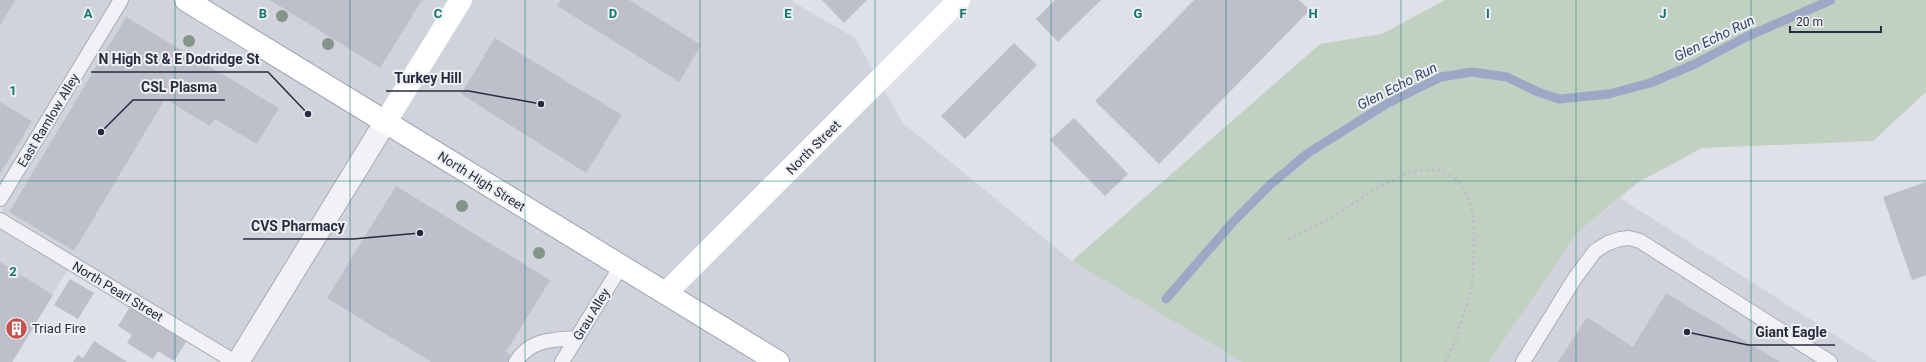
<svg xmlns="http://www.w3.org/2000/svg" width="1926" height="362" viewBox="0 0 1926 362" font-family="Roboto,sans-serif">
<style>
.built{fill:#d1d3dc}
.green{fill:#c1d1c1}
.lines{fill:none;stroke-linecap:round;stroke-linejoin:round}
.stream{stroke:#9ca8c6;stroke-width:9}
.building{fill:#bdbfca}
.lane-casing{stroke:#a8abb5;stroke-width:16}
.street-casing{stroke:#a8abb5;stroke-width:24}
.primary-casing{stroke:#9fa3b3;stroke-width:24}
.path{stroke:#bebfc6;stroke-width:2.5;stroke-dasharray:3 3;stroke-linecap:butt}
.lane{stroke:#f2f2f6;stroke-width:14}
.street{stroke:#f2f2f6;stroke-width:22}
.secondary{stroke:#fff;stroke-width:22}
.primary{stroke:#fff;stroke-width:22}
.tree{fill:#839687}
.grid{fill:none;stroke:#0f766e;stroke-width:1;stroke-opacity:0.55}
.labels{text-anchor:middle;stroke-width:4;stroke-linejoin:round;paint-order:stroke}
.street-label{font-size:13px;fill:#292c3e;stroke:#eef0f5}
.poi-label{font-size:13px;fill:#292c3e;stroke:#eef0f5;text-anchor:start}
.water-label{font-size:14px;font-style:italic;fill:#35436f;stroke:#eef0f5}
.grid-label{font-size:13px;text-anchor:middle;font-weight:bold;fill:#0f766e;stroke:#eef0f5;stroke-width:4;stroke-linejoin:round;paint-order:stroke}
.leader{fill:none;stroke:#292c3e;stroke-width:1.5}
.callout-dot{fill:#292c3e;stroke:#eef0f5;stroke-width:1.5}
.callout-label{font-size:14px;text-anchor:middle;font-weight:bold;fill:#292c3e;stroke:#eef0f5;stroke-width:4;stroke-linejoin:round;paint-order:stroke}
</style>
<rect width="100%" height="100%" fill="#dfe1e8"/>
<path class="built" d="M0 0H790L855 38 903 123 1072 261 1242 362H224L71 264 13 362H0V215L3 209 0 207Z
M1620 198 1877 362H1489L1577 233Z"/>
<path class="green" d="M1445 0H1926V92L1873 141 1702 148 1637 183 1577 233 1489 362H1242L1072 261 1320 44 1382 34Z"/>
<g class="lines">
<path class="stream" d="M1166 299 1233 222 1271 184 1308 153 1388 103 1441 77 1472 72 1507 77 1538 92 1559 99 1609 94 1650 83 1695 64 1746 37 1831 0"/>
</g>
<path class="building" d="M0 0H15L0 26Z
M270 0H422L380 68Z
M561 0H629L701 45 679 82 557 6Z
M822 0H867L844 23Z
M1055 0H1101L1058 42 1036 19Z
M1194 0H1299L1310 10 1159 164 1095 101Z
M126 17 279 108 257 144 215 119 210 126 165 99 74 251 9 212Z
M495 38 622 115 586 173 461 94Z
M1014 43 1037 65 965 139 941 116Z
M0 102 32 121 0 174Z
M1074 118 1128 174 1105 196 1050 140Z
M1926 182V275L1912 280 1883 197Z
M396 186 550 280 506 352 523 362H431L327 298Z
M0 262 53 295 12 362H0Z
M70 279 94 293 78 319 54 305Z
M1666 293 1780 362H1558L1587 317 1633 347Z
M130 307 186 342 174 361 158 351 153 359 127 343 132 335 118 326Z
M94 341 127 362H73L78 355 83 358Z"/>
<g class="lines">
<defs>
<path id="lane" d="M0 199 121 0
M0 220 235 362
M516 362C530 339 552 340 577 338
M562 362 621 266
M1523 362 1575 278 1595 251 1608 243 1620 239 1629 238 1640 241 1830 362"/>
<path id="street" d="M238 362 386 121"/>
<path id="primary" d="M186 0 778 362"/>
</defs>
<use href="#lane" class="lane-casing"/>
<use href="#street" class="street-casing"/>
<use href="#primary" class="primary-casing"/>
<path class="path" d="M1288 240 1332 217 1382 185 1412 171 1438 170 1455 178 1465 190 1473 215 1474 249 1472 288 1455 342 1445 362"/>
<use href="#lane" class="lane"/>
<use href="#street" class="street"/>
<path class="secondary" d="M386 121 461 0
M666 293 959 0"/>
<use href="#primary" class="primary"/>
</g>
<g class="tree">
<circle cx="282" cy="16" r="6"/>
<circle cx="189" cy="41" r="6"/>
<circle cx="328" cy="44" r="6"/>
<circle cx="462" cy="206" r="6"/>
<circle cx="539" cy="253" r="6"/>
</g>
<path class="grid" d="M175 0V362M350 0V362M525 0V362M700 0V362M875 0V362M1051 0V362M1226 0V362M1401 0V362M1576 0V362M1751 0V362M0 181H1926"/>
<defs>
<symbol id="building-disc" viewBox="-11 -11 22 22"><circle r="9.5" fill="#c6514a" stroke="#eef0f5"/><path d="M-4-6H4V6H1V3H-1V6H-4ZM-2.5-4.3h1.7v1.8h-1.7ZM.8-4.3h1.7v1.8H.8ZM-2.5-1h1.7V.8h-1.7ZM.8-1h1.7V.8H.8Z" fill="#fff"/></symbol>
</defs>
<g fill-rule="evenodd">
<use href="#building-disc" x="4" y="316" width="25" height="25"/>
</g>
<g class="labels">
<g class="street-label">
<text transform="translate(48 120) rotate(-59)" y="5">East Ramlow Alley</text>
<text transform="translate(813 147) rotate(-45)" y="5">North Street</text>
<text transform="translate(482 181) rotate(32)" y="5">North High Street</text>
<text transform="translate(118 291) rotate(31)" y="5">North Pearl Street</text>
<text transform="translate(591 314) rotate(-59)" y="5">Grau Alley</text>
</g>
<g class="poi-label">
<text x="32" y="333">Triad Fire</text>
</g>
<g class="water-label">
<text transform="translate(1714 38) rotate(-26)" y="5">Glen Echo Run</text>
<text transform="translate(1397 86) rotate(-27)" y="5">Glen Echo Run</text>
</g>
</g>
<g class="grid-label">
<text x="88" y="18">A</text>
<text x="263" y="18">B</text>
<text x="438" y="18">C</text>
<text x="613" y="18">D</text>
<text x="788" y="18">E</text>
<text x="963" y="18">F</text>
<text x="1138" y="18">G</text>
<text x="1313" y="18">H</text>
<text x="1488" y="18">I</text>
<text x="1663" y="18">J</text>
<text x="13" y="95">1</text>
<text x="13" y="276">2</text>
</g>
<path class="leader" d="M308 114L268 72H91M541 104L469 91H386M101 132L133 100H225M420 233L353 239H243M1687 332L1748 345H1835"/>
<g class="callout-dot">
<circle cx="308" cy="114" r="4"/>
<circle cx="541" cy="104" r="4"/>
<circle cx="101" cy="132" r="4"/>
<circle cx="420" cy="233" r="4"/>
<circle cx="1687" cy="332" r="4"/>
</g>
<g class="callout-label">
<text x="179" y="64">N High St &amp; E Dodridge St</text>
<text x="428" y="83">Turkey Hill</text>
<text x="179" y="92">CSL Plasma</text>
<text x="298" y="231">CVS Pharmacy</text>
<text x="1791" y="337">Giant Eagle</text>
</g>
<path d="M1790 26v6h91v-6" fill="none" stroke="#292c3e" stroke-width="2"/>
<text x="1796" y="26" font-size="12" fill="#292c3e" stroke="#eef0f5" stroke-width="3" paint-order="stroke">20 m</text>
</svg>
